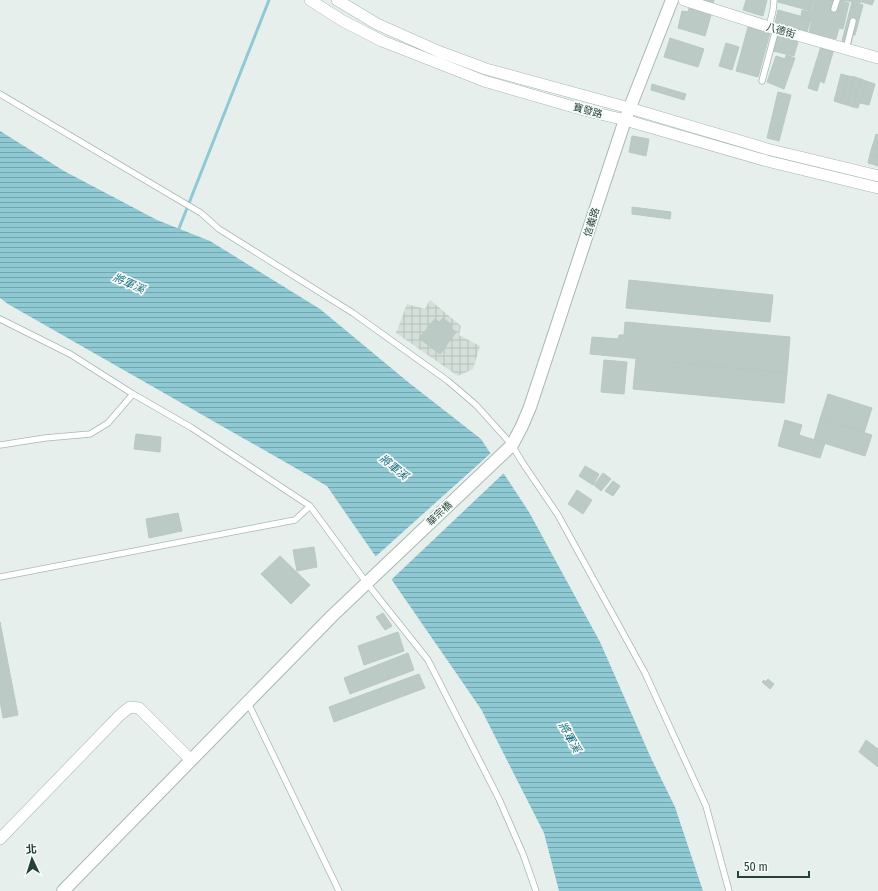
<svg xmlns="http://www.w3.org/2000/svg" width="878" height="891" viewBox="0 0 878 891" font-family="'Fira Sans Condensed','Noto Sans TC',sans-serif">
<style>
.industrial{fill:url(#industrial-grid)}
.water{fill:url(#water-rules)}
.pier{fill:#e6efeb}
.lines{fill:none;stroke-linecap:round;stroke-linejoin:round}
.stream{stroke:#8ec9d4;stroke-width:3}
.building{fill:#bbcac4;stroke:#b8c9c2}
.service-casing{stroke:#a8b8b2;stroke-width:7}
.minor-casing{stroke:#a8b8b2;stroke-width:12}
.tertiary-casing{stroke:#a8b8b2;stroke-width:14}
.service{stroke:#fff;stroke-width:5.5}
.minor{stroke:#fff;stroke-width:11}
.tertiary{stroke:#fff;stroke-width:12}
.labels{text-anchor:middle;stroke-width:3.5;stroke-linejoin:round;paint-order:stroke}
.street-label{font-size:10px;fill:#24423a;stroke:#f7fbf9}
.water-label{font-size:11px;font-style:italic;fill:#1c6f80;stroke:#f7fbf9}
</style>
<defs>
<pattern id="industrial-grid" width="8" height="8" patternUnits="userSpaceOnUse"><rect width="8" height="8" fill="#d4dfda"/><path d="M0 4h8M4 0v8" fill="none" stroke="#b6c1bc"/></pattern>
<pattern id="water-rules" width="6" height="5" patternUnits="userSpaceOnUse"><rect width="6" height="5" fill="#8ec9d4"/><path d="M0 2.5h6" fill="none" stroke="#74a5ad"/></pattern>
</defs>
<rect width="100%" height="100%" fill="#e6efeb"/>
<path class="industrial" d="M430 300 461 326 459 335 480 346 473 369 458 376 396 333 407 304 425 309Z"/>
<path class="water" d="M0 131 64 171 157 220 210 241 320 309 408 382 481 439 529 512 600 642 651 758 675 807 703 891H559L544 833 481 709 327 486 8 304 0 298Z"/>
<path class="pier" d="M492 452 505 472 390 581 374 558Z"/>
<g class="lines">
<path class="stream" d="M178 231 269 0"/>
</g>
<path class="building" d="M700 0H714L713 4Z
M746 0H767L763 16 743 10Z
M778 0H814L811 11 778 2Z
M815 0H838L849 3 843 29 839 28 836 39 809 33 812 19 801 16 802 10 812 12Z
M841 0H861V3Z
M862 0H874L872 5 862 2Z
M852 2 863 5 855 35H853L851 44 842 41Z
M689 8 711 15 705 36 678 28 682 11 688 12Z
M778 10 811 19 807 32 775 23Z
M748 27 770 33 758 77 736 71Z
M777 36 798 42 794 56 773 51Z
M670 38 704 49 698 67 664 57Z
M726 43 739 47 732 70 719 66Z
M821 46 834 49 824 83 820 81 817 91 808 88Z
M786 55 795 58 784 89 767 82 776 56 785 59Z
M841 74 848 76 840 103 834 101Z
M848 76 855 77 847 105 840 103Z
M855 77 861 79 853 107 847 105Z
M861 79 866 81 858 108 853 107Z
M866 81 875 84 869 105 860 103Z
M652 84 686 94 684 100 651 90Z
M778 92 791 95 779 141 767 138Z
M876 134 878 135V142L874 141Z
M632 136 649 139 646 156 629 152Z
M874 141 878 142V149L872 147Z
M872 147 878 149V156L870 154Z
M870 154 878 156V166L868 163Z
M632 207 671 212 670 219 632 214Z
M629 280 773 295 770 322 626 308Z
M443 318 452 325 450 328 456 332 440 354 419 338 435 319 439 322Z
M625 322 790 337 787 373 590 354 592 337 618 339 619 335H624Z
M636 359 787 373 784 403 633 389Z
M604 360 627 362 624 394 601 392Z
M828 394 872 408 864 433 820 419Z
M820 419 872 435 865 456 814 440Z
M785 420 802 425 799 435 825 443 820 458 778 446Z
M136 434 161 437 160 452 134 449Z
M585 466 599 474 593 485 579 476Z
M603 473 611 479 601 491 594 485Z
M613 481 620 486 613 496 605 491Z
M577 490 592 500 583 514 568 504Z
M178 513 182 531 149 538 146 519Z
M314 547 317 567 297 571 293 550Z
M280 556 310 585 291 604 261 574Z
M383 613 392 626 385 630 376 617Z
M0 622 18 715 3 718 0 701Z
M398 632 404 651 364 665 358 646Z
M408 653 414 670 350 694 344 678Z
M419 674 425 688 334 722 329 707Z
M768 679 774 684 770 689 762 682 764 680 765 682Z
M866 740 878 749V767L859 752Z"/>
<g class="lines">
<defs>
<path id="service" d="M834 9 837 0
M769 27 773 10 774 0
M846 49 853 21
M762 81 776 29
M0 94 201 213 219 229 353 313 448 381 476 405 512 445 522 462 558 515 645 673 706 806 729 891
M0 319 70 354 133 394 192 428 310 506 366 582 428 660 499 799 523 854 536 891
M0 445 45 438 90 434 108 423 133 394
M0 577 295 520 310 506
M248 703 339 891"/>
<path id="minor" d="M310 0 343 21 382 41 484 81 584 110 625 120 767 161 878 188
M337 0 377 24 440 52 486 69 629 108 767 149 878 176
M684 0 769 27 878 58
M0 839 120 715 130 707 139 708 191 760"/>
<path id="tertiary" d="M63 891 332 616 512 445 522 426 530 407 625 120 672 0"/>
</defs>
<use href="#service" class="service-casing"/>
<use href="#minor" class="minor-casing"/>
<use href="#tertiary" class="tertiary-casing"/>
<use href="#service" class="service"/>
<use href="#minor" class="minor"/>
<use href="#tertiary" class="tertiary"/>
</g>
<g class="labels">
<g class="street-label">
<text transform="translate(781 30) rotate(16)" y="4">八德街</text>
<text transform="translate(588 110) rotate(15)" y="4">寶發路</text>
<text transform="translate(591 222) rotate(-72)" y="4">信義路</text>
<text transform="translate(439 513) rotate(-43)" y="4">華宗橋</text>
</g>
<g class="water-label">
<text transform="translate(129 283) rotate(24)" y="4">將軍溪</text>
<text transform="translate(394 467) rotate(39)" y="4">將軍溪</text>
<text transform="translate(570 737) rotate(61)" y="4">將軍溪</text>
</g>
</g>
<g transform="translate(32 859) rotate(356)" stroke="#f7fbf9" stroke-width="3" paint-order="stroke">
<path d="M0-3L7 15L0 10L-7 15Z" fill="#24423a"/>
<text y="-6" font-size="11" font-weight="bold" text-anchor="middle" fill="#24423a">北</text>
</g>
<path d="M738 871v6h71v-6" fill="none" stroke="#24423a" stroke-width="2"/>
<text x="744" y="871" font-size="12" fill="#24423a" stroke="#f7fbf9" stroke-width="3" paint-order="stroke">50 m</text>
</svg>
